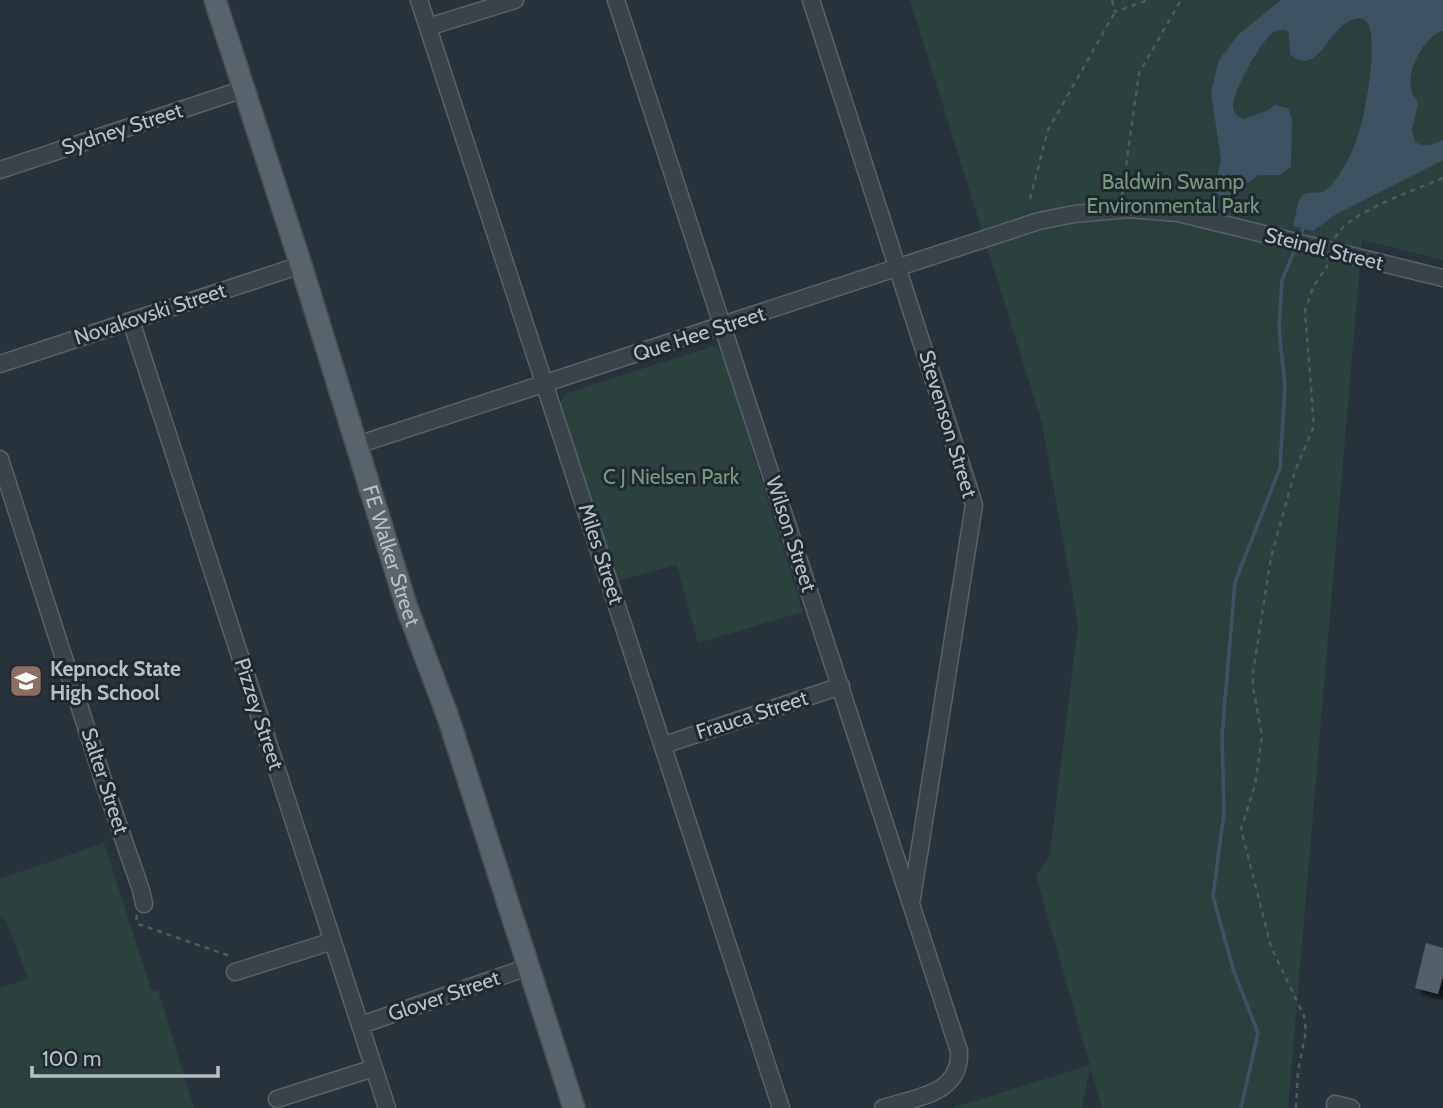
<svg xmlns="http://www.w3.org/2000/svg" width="1443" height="1108" viewBox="0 0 1443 1108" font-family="Cabin,sans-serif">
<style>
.green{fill:#2c403e}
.water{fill:#3f5262}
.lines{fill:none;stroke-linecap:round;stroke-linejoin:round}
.stream{stroke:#3f5262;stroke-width:3.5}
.building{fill:#535f69;filter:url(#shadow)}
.minor-casing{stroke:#596269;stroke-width:19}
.major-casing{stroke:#444d54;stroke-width:24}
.path{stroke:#4b5d5d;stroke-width:2.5;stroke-dasharray:5 5;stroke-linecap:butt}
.minor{stroke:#3b444b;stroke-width:16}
.major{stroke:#59636b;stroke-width:21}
.labels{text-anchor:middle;stroke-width:6;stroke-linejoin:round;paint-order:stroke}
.street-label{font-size:21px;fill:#b7bfc7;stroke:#202930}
.park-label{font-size:21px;fill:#78997c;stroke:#202930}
.poi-label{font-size:21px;font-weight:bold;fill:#b7bfc7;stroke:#202930;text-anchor:start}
</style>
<defs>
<filter id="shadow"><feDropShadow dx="6" dy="6" stdDeviation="2" flood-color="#0009"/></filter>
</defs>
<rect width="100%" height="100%" fill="#27323b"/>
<path class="green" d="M910 0H1443V260L1362 240 1288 1108H1102L1090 1067 1082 1108H952L1090 1065 1036 876 1050 855 1078 624 1042 423Z
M713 346 718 348 723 358 803 612 698 643 677 565 616 581 561 412V401L567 393Z
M104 843 152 992 158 990 194 1108H0V988L28 979 6 920 0 915V879Z"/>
<path class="water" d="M1281 0H1443V31C1423 36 1405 73 1412 93 1413 96 1416 99 1418 103L1412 130 1415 142C1425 148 1433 145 1443 140V160L1335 215 1313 231 1293 226C1296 218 1296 202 1302 196 1308 190 1316 194 1323 192 1330 189 1336 179 1340 173 1349 160 1356 143 1360 129 1366 109 1378 41 1368 24 1365 19 1361 17 1355 19 1327 25 1319 80 1290 54L1289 33 1286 30C1282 30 1278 30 1275 31 1262 38 1231 94 1233 108 1234 114 1239 117 1244 119L1269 110 1275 105 1288 108 1292 119 1291 167 1279 175H1258L1230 197 1217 195 1214 190 1221 159 1211 93 1219 60 1238 35Z"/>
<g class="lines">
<path class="stream" d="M1300 237 1303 229
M1241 1108 1258 1033 1233 969 1213 896 1224 812 1222 736 1235 582 1280 468 1285 386 1279 328 1282 280 1296 247"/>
</g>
<path class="building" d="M1426 943 1443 948V976L1438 994 1415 988Z"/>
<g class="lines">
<defs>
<path id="minor" d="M419 0 781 1108
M616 0 959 1051C961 1095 916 1097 883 1108
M811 0 974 505 912 898
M428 27 515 0
M0 170 244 89
M131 321 387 1108
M0 364 301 265
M357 445 1039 221 1074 214 1129 209 1178 213 1443 278
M0 459 105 786 141 890 144 904
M664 745 841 686
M235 972 333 941
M361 1025 528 967
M277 1099 374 1068
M1335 1104 1351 1108"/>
<g id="major">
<path id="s1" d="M215 0 301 265 407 608 448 717 574 1108"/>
</g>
</defs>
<use href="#minor" class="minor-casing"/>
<use href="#major" class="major-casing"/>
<path class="path" d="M1112 0 1115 12 1148 0
M1122 195 1139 73 1181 0
M1030 199 1048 130 1115 12
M1335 238C1347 212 1416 190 1443 178
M137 915 136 921 138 924 227 955 229 960
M1296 1108 1298 1071 1306 1031 1304 1016 1271 947 1241 829 1255 785 1262 736 1253 687V672L1271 557 1295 471 1314 426 1305 311 1313 287 1328 265"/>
<use href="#minor" class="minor"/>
<use href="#major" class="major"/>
</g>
<defs>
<symbol id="school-square" viewBox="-11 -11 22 22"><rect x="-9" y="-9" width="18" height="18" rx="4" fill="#8d6e63" stroke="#202930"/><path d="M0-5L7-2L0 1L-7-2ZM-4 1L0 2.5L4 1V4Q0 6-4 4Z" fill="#fff"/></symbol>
</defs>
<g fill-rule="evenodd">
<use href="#school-square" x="7" y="662" width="38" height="38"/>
</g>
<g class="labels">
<g class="street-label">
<text transform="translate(122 129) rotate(-18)" y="7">Sydney Street</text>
<text transform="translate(1324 249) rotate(14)" y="7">Steindl Street</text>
<text transform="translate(150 314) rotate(-18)" y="7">Novakovski Street</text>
<text transform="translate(699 334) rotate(-18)" y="7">Que Hee Street</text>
<text transform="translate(948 424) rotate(73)" y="7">Stevenson Street</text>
<text transform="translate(791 534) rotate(72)" y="7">Wilson Street</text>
<text transform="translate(601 554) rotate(72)" y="7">Miles Street</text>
<text dy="7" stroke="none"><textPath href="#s1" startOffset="583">FE Walker Street</textPath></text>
<text transform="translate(259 714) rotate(72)" y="7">Pizzey Street</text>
<text transform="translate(752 715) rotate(-18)" y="7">Frauca Street</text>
<text transform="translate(105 781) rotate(72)" y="7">Salter Street</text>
<text transform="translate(444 996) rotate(-19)" y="7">Glover Street</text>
</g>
<g class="park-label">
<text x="1173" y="189">Baldwin Swamp<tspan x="1173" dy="24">Environmental Park</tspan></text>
<text x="671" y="484">C J Nielsen Park</text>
</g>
<g class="poi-label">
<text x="50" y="676">Kepnock State<tspan x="50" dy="24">High School</tspan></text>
</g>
</g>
<path d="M32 1066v10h186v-10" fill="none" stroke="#b7bfc7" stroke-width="3.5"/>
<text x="42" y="1066" font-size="21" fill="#b7bfc7" stroke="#202930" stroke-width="5" paint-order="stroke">100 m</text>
</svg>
